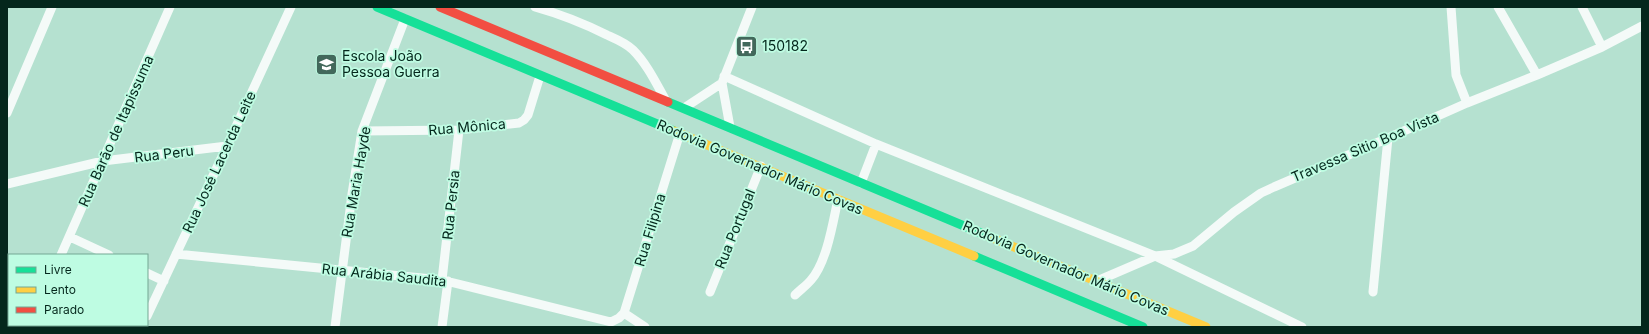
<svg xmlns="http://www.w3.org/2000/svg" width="1649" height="334" viewBox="0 0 1649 334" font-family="Inter,sans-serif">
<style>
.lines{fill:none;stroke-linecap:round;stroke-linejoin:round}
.street{stroke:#f4faf8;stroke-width:9}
.fast{stroke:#16e098;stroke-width:9}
.slow{stroke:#ffcf43;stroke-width:9}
.jam{stroke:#f24e42;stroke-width:9}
.labels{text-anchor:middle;stroke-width:3.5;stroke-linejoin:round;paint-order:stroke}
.poi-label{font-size:14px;fill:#04271c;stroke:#befce2;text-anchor:start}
.street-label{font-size:14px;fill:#04271c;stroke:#befce2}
</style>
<rect width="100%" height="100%" fill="#b5e1d0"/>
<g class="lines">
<path class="street" d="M535 7C560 14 583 23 607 35 616 39 626 43 633 50 647 64 656 83 665 99
M1451 7 1456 75 1467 103
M1498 7 1537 75
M1582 7 1602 47
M724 76 876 144 1155 256 1302 327
M722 83 752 7
M722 83 730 127
M684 108 722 83
M7 113 52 7
M362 131 459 130 519 123 524 120 528 115 540 76
M861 183 876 144
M7 184 103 161 227 146
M70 237 109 255
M176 254 442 280 611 322
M61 255 170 7
M147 273 164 281
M442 280 459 130
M1097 281 1155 256 1174 254 1193 246 1234 212 1261 193 1274 187 1388 138 1467 103 1537 75 1602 47 1642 26
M7 291 9 292
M710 292 761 166
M1373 292 1388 138
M795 295C800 290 807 285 811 280 827 262 833 222 838 199
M624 313 645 327
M147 316 227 146 291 7
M611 322 619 318 624 313 680 133
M85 325 90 327
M27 327 28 325
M142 327 143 325
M335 327 352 194 362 131 405 19
M442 327 448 281"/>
<path class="fast" d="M377 7 674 131
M668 102 988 236
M974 256 1143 327"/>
<path class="slow" d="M674 131 974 256
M988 236 1206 327"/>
<path class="jam" d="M440 7 668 102"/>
</g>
<defs>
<symbol id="bus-square" viewBox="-11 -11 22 22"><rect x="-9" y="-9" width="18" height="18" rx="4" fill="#42685b" stroke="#befce2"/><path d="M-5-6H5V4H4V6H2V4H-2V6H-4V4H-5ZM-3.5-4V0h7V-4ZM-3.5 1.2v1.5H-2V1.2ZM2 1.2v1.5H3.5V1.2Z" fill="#fff"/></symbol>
<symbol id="school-square" viewBox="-11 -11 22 22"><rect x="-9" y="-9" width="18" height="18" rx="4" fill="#42685b" stroke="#befce2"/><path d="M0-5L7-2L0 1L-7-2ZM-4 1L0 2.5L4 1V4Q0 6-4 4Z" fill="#fff"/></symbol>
</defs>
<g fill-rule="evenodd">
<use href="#bus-square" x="734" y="34" width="25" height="25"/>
<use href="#school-square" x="314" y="52" width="25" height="25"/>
</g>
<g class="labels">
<g class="poi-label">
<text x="762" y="51">150182</text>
<text x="342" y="61">Escola João<tspan x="342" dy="16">Pessoa Guerra</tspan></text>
</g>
<g class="street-label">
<text transform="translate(467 127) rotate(-5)" y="5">Rua Mônica</text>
<text transform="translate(116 131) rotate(-66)" y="5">Rua Barão de Itapissuma</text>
<text transform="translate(1365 147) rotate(-23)" y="5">Travessa Sitio Boa Vista</text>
<text transform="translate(164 154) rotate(-7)" y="5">Rua Peru</text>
<text transform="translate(219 162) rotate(-65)" y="5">Rua José Lacerda Leite</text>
<text transform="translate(760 167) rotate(23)" y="5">Rodovia Governador Mário Covas</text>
<text transform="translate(356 182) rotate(-80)" y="5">Rua Maria Hayde</text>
<text transform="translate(451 205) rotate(-84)" y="5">Rua Persia</text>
<text transform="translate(735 229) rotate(-68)" y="5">Rua Portugal</text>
<text transform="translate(650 230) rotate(-73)" y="5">Rua Filipina</text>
<text transform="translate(1066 268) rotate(23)" y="5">Rodovia Governador Mário Covas</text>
<text transform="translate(384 275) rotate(6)" y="5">Rua Arábia Saudita</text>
</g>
</g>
<rect width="1649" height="334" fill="none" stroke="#04271c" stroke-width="16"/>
<rect x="8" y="254" width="140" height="72" fill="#befce2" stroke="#74a793"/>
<rect x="16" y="267" width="20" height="6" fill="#16e098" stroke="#74a793"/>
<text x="44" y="274" font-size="12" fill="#04271c">Livre</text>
<rect x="16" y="287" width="20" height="6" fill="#ffcf43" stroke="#74a793"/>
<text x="44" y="294" font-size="12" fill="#04271c">Lento</text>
<rect x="16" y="307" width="20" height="6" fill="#f24e42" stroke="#74a793"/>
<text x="44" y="314" font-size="12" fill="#04271c">Parado</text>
</svg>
